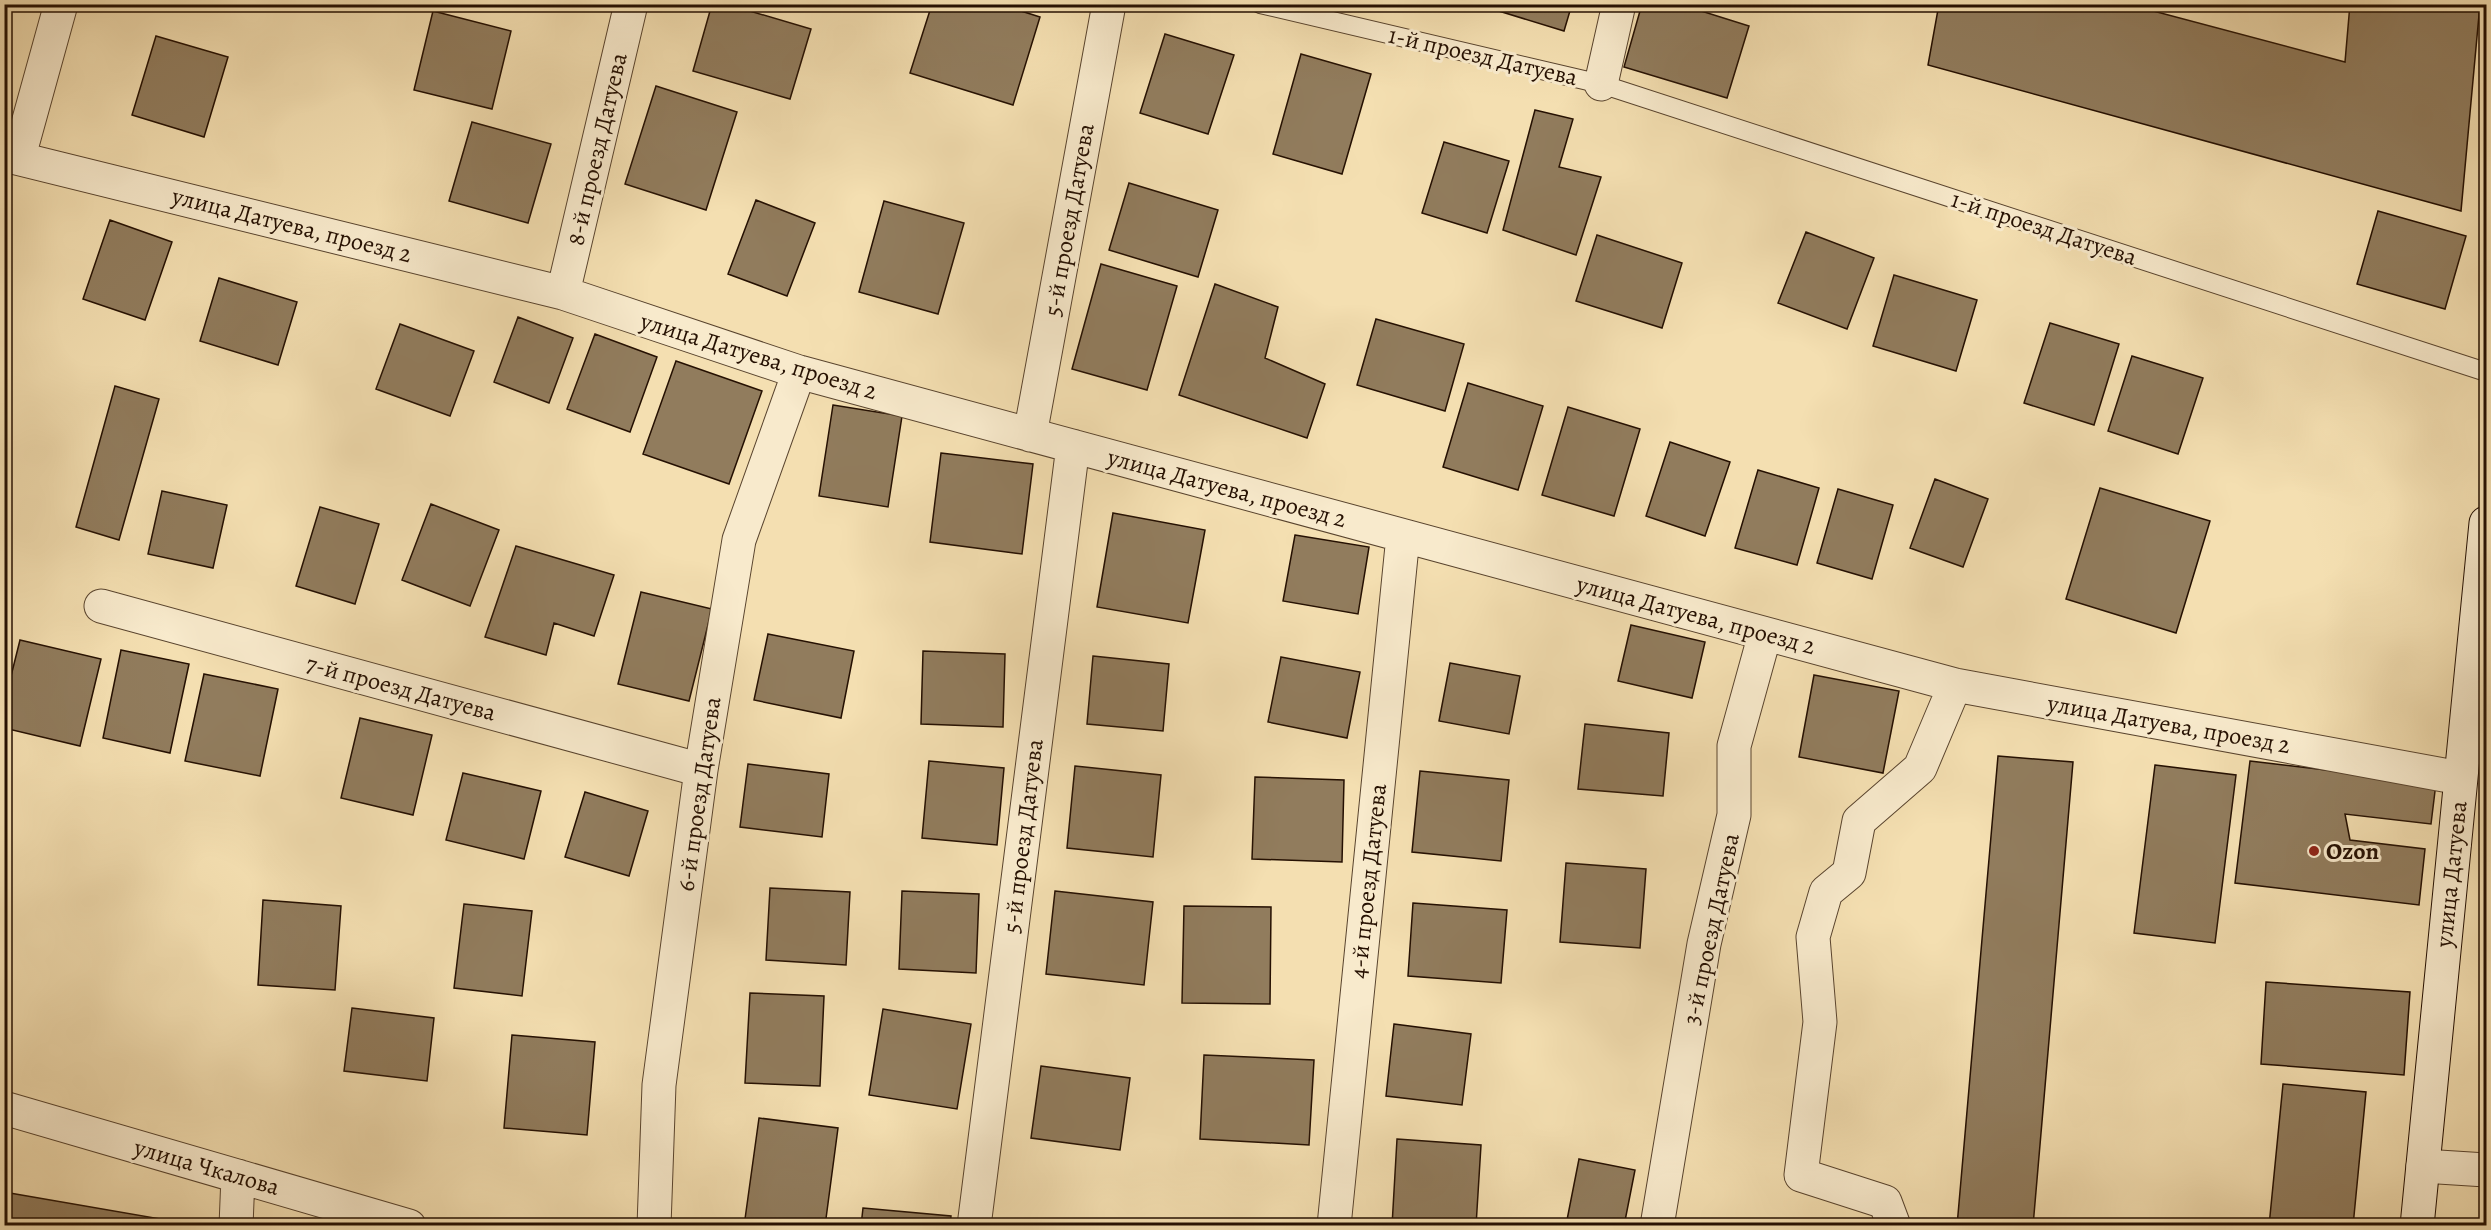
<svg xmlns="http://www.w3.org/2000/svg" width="2491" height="1230" viewBox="0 0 2491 1230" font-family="Alegreya,serif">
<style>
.building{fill:#917c5d;stroke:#251002;stroke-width:1.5}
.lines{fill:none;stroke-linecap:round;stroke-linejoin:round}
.lane-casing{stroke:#59442e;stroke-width:20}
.street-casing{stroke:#59442e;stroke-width:35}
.secondary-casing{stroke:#251002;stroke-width:35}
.lane{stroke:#f8eacc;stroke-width:18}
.street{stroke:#f8eacc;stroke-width:33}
.secondary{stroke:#f8eacc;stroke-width:33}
.poi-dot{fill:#8f2418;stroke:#f8eacc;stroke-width:2}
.labels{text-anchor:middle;stroke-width:6;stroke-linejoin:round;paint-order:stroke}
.street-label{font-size:24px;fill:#251002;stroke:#f8eacc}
.poi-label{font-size:24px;font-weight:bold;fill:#251002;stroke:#f8eacc;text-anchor:start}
</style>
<rect width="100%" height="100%" fill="#f4dfb1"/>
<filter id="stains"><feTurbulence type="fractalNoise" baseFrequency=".00333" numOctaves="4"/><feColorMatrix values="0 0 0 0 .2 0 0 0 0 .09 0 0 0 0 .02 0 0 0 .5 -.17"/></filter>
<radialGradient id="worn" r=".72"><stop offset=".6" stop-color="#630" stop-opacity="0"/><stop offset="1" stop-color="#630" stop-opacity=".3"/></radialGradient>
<path class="building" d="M712 4H726L811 29 790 99 693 71Z
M932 4H999L1040 17 1013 105 910 73Z
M1476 4H1572L1564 31Z
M1642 4H1679L1749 26 1727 98 1624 67Z
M1939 4H2127L2345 62 2350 4H2480L2461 211 1928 65Z
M433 11 511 31 492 109 414 90Z
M1165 34 1234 55 1208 134 1140 113Z
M156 36 228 57 204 137 132 115Z
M1301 54 1371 74 1342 174 1273 154Z
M656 86 737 112 706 210 625 184Z
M1535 110 1573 119 1559 167 1601 177 1576 255 1503 230Z
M472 122 551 144 528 223 449 201Z
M1444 142 1509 161 1487 233 1422 213Z
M1129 183 1218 210 1198 277 1109 250Z
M756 200 815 223 787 296 728 274Z
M884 201 964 223 938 314 859 292Z
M2378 211 2466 236 2445 309 2357 284Z
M110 220 172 242 145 320 83 299Z
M1806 232 1874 258 1847 329 1778 303Z
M1597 235 1682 263 1662 328 1576 301Z
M1101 264 1177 286 1147 390 1072 369Z
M1894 275 1977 300 1956 371 1873 346Z
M219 278 297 302 278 365 200 341Z
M1215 284 1278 307 1265 358 1325 384 1307 438 1179 395Z
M518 317 573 338 549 403 494 382Z
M1376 319 1464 344 1445 411 1357 385Z
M2050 323 2119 344 2094 425 2024 403Z
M400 324 474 351 450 416 376 389Z
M595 334 657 357 630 432 567 409Z
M2132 356 2203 378 2178 454 2108 431Z
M676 361 762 391 729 484 643 454Z
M1468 383 1543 406 1518 490 1443 467Z
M115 386 159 399 119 540 76 527Z
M833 405 902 416 888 507 819 496Z
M1568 407 1640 429 1614 516 1542 495Z
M1670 442 1730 462 1705 536 1646 516Z
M941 453 1033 464 1022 554 930 542Z
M1758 470 1819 488 1797 565 1735 548Z
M1935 479 1988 499 1963 567 1910 548Z
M2100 488 2210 521 2176 633 2066 599Z
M1838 489 1893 505 1872 579 1817 563Z
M162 491 227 505 213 568 148 554Z
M431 504 499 530 470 606 402 580Z
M320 507 379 524 355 604 296 586Z
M1113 513 1205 530 1188 623 1097 607Z
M1295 535 1369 547 1358 614 1283 601Z
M516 546 614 575 594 636 554 623 546 655 485 637Z
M641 592 712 609 689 701 618 684Z
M1631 625 1705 642 1692 698 1618 681Z
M768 634 854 651 841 718 754 700Z
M20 640 101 659 80 746 4 728V704Z
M121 650 189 664 170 753 103 738Z
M923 651 1005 654 1003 727 921 724Z
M1093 656 1169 664 1163 731 1087 724Z
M1281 657 1360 672 1347 738 1268 722Z
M1450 663 1520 676 1509 734 1439 721Z
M204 674 278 689 260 776 185 761Z
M1814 675 1899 691 1883 773 1799 757Z
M360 718 432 735 413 815 341 798Z
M1585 724 1669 733 1663 796 1578 789Z
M1998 756 2073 762 2033 1226H1957Z
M929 761 1004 768 997 845 922 838Z
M2250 761 2436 783 2431 824 2345 814 2350 840 2425 849 2419 905 2235 883Z
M748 764 829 774 822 837 740 827Z
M2155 765 2236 775 2215 943 2134 933Z
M1075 766 1161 775 1153 857 1067 848Z
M1420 771 1509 780 1501 861 1412 852Z
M463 773 541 791 524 859 446 840Z
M1255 777 1344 780 1342 862 1252 859Z
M585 792 648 811 629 876 565 857Z
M1566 863 1646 869 1640 948 1560 942Z
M770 888 850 892 846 965 766 960Z
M902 891 979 894 976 973 899 969Z
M1055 891 1153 902 1144 985 1046 974Z
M263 900 341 906 335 990 258 985Z
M1413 903 1507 910 1501 983 1408 976Z
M464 904 532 911 522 996 454 988Z
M1184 906 1271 907 1270 1004 1182 1003Z
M2266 982 2410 992 2404 1075 2261 1064Z
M750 993 824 996 820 1086 745 1083Z
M352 1008 434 1018 427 1081 344 1071Z
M883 1009 971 1024 957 1109 869 1095Z
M1394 1024 1471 1034 1462 1105 1386 1096Z
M512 1035 595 1042 587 1135 504 1128Z
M1204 1055 1314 1060 1309 1145 1200 1139Z
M1041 1066 1130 1078 1120 1150 1031 1138Z
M2283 1084 2366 1092 2353 1226H2269Z
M759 1118 838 1128 825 1226H792L745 1219Z
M1397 1139 1481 1145 1476 1226H1392Z
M1579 1159 1635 1170 1624 1226 1566 1225Z
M4 1192 178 1222 177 1226H4Z
M863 1208 951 1216 950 1226H861Z"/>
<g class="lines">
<defs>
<path id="lane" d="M1260 4 1601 84 2486 372"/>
<path id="street" d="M1601 84 1619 4
M4 155 563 293 799 372 1955 685 2460 778
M19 156 61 4
M563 293 631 4
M1030 435 1109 4
M101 606 701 770
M4 1108 409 1226
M2423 1166 2486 1170
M236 1226 238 1176
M654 1226 659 1085 701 770 739 540 799 372
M974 1226 1073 446
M1334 1226 1403 536
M1657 1226 1704 944 1734 815V746L1765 634
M1894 1226 1885 1202 1801 1175 1820 1022 1813 937 1826 892 1849 873 1859 821 1920 768 1955 685"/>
<path id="secondary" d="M2417 1226 2486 523"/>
</defs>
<use href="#lane" class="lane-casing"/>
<use href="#street" class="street-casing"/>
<use href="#secondary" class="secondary-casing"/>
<use href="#lane" class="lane"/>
<use href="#street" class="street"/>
<use href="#secondary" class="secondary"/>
</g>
<circle class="poi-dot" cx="2314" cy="851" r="6"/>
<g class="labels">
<g class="street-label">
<text transform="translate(1483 56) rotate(13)" y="8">1-й проезд Датуева</text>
<text transform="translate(597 149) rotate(-77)" y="8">8-й проезд Датуева</text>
<text transform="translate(1069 220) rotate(-80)" y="8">5-й проезд Датуева</text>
<text transform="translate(292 225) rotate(14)" y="8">улица Датуева, проезд 2</text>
<text transform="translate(2044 228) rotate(18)" y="8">1-й проезд Датуева</text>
<text transform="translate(759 356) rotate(17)" y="8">улица Датуева, проезд 2</text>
<text transform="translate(1227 488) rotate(15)" y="8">улица Датуева, проезд 2</text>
<text transform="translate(1696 615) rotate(15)" y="8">улица Датуева, проезд 2</text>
<text transform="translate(401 688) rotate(15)" y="8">7-й проезд Датуева</text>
<text transform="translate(2169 724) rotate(10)" y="8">улица Датуева, проезд 2</text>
<text transform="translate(699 794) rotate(-82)" y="8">6-й проезд Датуева</text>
<text transform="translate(1023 836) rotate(-83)" y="8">5-й проезд Датуева</text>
<text transform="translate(2451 874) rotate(-84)" y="8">улица Датуева</text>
<text transform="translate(1368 881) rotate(-84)" y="8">4-й проезд Датуева</text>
<text transform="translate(1711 929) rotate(-78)" y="8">3-й проезд Датуева</text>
<text transform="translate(207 1167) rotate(16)" y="8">улица Чкалова</text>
</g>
<g class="poi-label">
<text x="2326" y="859">Ozon</text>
</g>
</g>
<rect width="2491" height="1230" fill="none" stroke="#f4dfb1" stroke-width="24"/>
<rect x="6" y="6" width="2479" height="1218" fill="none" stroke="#251002" stroke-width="3"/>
<rect x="12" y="12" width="2467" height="1206" fill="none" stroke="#251002" stroke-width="1.5"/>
<rect width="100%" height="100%" filter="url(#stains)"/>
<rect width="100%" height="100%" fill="url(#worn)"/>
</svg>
